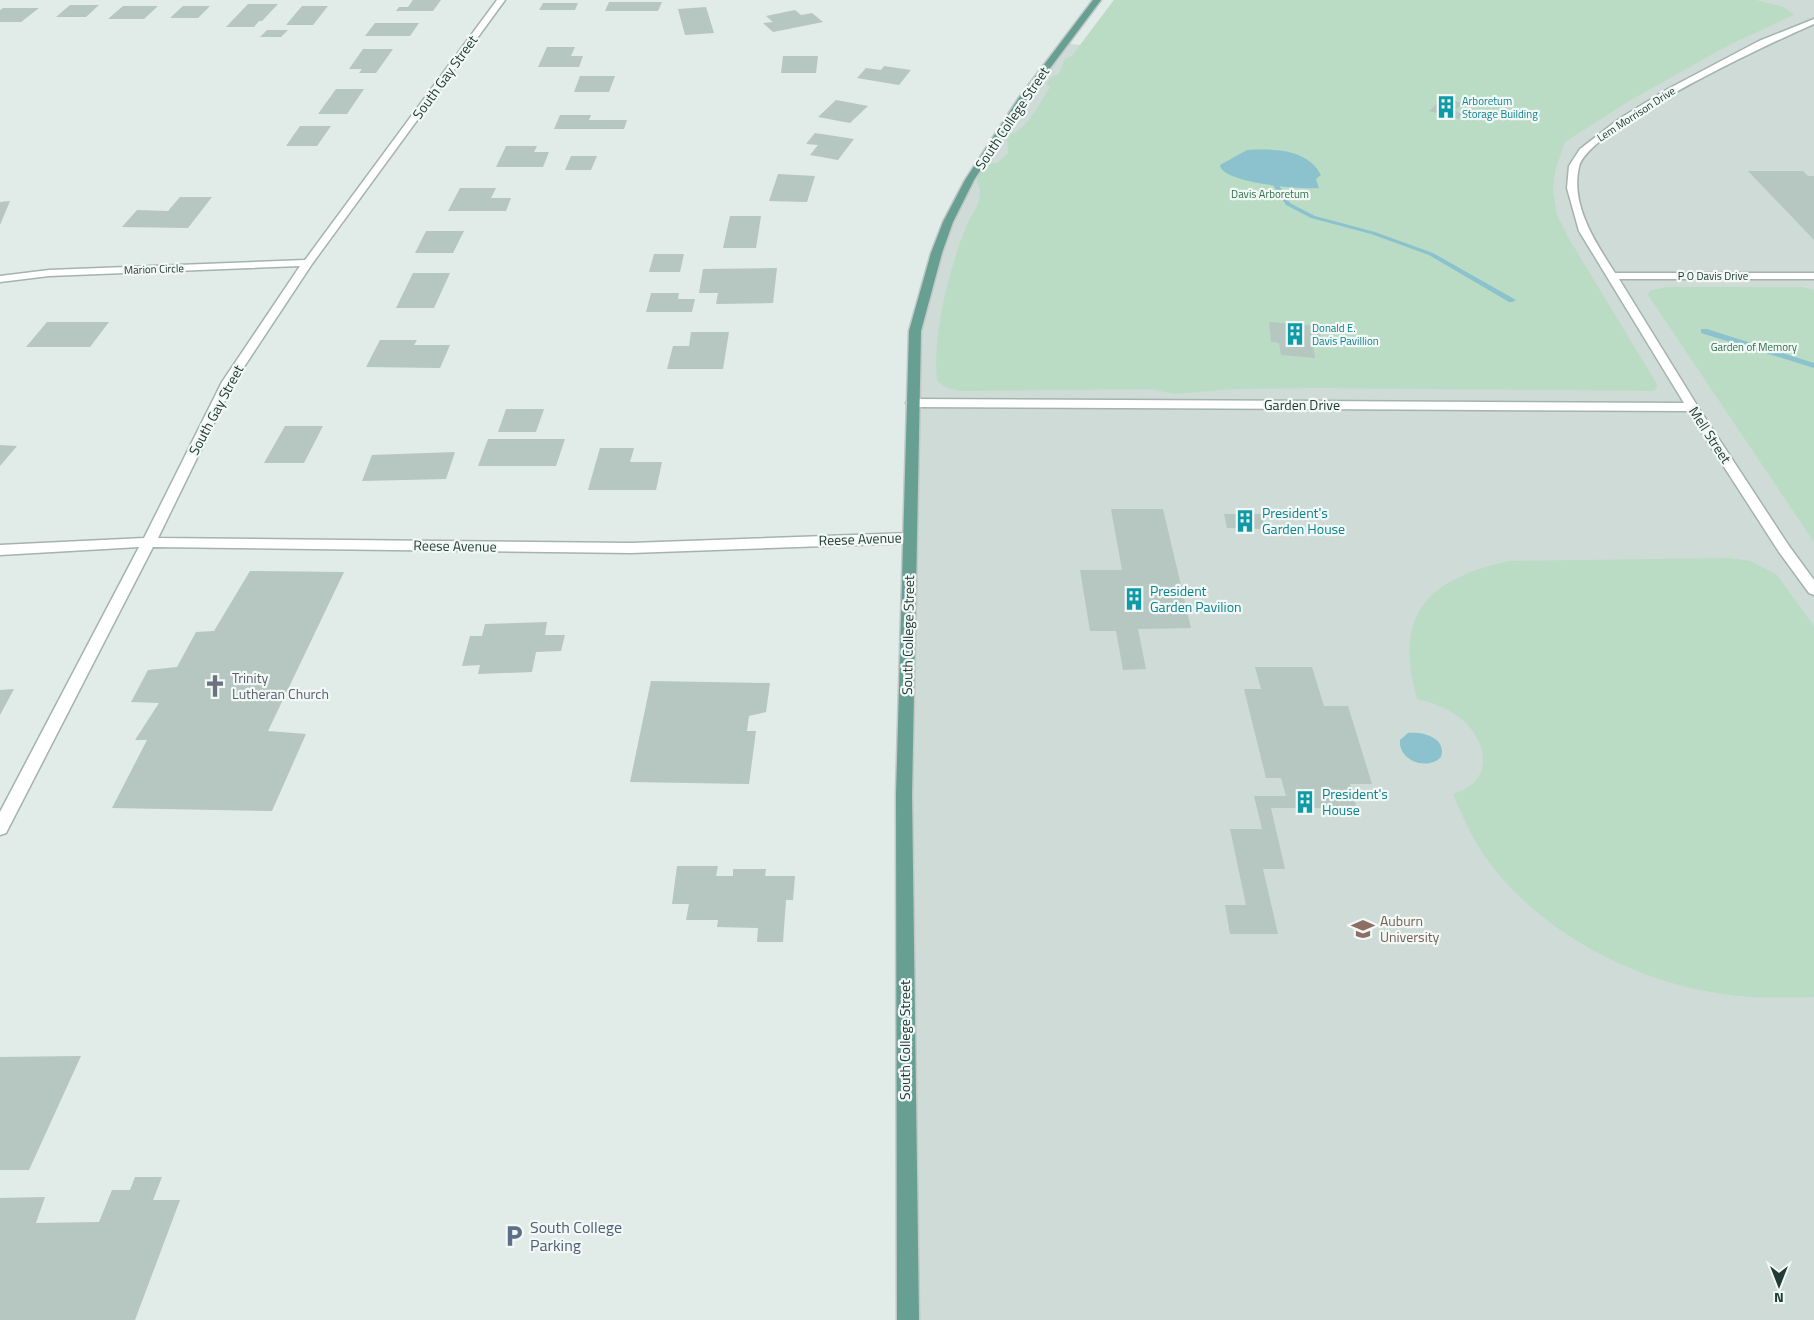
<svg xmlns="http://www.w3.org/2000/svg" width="1814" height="1320" viewBox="0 0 1814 1320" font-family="'Titillium Web',sans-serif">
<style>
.built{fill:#cfdbd6}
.green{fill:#badcc4}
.water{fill:#8bc2ce}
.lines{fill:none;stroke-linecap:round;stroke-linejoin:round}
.stream{fill:#8bc2ce;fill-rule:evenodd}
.building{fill:#b6c6c0}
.minor-casing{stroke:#a4b3ae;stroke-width:3}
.major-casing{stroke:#c1c8c6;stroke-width:3}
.minor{fill:#fff;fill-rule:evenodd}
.major{fill:#679f92;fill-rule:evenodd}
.labels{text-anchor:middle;stroke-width:4.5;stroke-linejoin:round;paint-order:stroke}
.far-culture-label{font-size:11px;fill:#0d838f;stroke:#f1f8f5;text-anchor:start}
.far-street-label{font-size:11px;fill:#223b35;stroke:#f1f8f5}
.far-park-label{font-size:11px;fill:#2e7049;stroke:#f1f8f5}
.street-label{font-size:14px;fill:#223b35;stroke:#f1f8f5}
.culture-label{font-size:14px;fill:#0d838f;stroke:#f1f8f5;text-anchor:start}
.worship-label{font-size:14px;fill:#5b616d;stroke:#f1f8f5;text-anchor:start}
.education-label{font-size:14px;fill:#785e54;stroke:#f1f8f5;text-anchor:start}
.near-service-label{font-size:16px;fill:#4e5e75;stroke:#f1f8f5;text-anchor:start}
</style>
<rect width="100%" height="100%" fill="#e1ebe7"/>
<path class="built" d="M1114 0H1814V1320H915L910 538 915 331 954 209 991 144 1064 43 1080 45Z"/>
<path class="green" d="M1114 0H1756L1784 7 1794 15 1731 44 1629 101 1565 142 1555 171 1553 190 1557 215 1568 237 1657 384 1656 389 1653 391 1317 388 1235 389 1174 394 1151 389 962 391 947 388 937 381C932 336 949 269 966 227 973 210 986 200 977 182L981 164 997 163 1008 153 1007 136C1028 130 1038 105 1050 87L1046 83 1052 77 1059 74 1065 59 1072 56Z
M1667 287H1802L1814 290V542L1648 295 1649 291Z
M1729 558 1751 561 1777 575 1814 626V997C1784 997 1753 999 1723 994 1632 981 1537 931 1484 855 1471 836 1462 815 1453 794 1491 783 1491 748 1465 722 1452 710 1434 703 1417 699 1393 614 1427 579 1509 561Z"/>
<path class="water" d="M1247 150C1273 149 1307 148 1321 175L1316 179 1319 188C1302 190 1221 183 1220 165Z
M1408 733C1423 731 1447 738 1441 757 1428 771 1398 761 1400 740Z"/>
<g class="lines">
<path class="stream" d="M1274 184H1278L1290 203 1315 216 1375 232 1433 253 1516 300 1512 302H1509L1429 255 1371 234 1311 218 1286 205 1273 185Z
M1701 329H1707L1814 363V368L1701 333Z"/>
</g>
<path class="building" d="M413 0H441L433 11H396L399 7H408Z
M609 2H662L658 11H605Z
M543 3H578L575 10H539Z
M248 4H278L262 21H259L254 27H226Z
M70 5H99L86 17H56Z
M123 6H158L144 19H108Z
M183 6H210L198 18H170Z
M302 6H328L313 25H286Z
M706 7 714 33 685 35 678 9Z
M3 8H39L21 22H0V10Z
M795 10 801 15 812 13 823 22 773 32 763 23 773 22 766 16Z
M375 23H419L410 36H365Z
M267 30H288L281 37H260Z
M547 47H575L571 56H583L579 67H538Z
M363 49H393L376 73H359L362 69H349Z
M783 56H818L816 73H781Z
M884 66 911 70 899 85 857 78 866 68 881 70Z
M580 76H615L609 92H574Z
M336 89H364L347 114H318Z
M1443 98 1463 103 1454 111 1464 114 1459 119 1429 111Z
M836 100 868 106 850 123 818 117Z
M560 115H591L589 120H627L624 129H554Z
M300 126H331L317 146H286Z
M815 133 854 139 838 160 810 155 818 145 806 144Z
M506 146H537L534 152H549L543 167H496Z
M571 156H597L591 170H565Z
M1748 171H1803L1808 176H1814V240Z
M778 174 815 176 807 202 769 201Z
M460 188H496L491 198H511L506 211H448Z
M180 197H212L188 228 122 227 137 210 168 211Z
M10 201 0 225V202Z
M730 216H761L756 248H723Z
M426 231H464L453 253H415Z
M654 254H684L680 272H649Z
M777 268 773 303 716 304 718 293H699L703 269Z
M413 273H450L434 308H396Z
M651 293H679L678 299H695L692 312H646Z
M47 322H109L90 347H26Z
M1269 322 1319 326 1322 346 1313 345 1315 358 1281 355 1279 343 1271 342Z
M691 332H729L723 369H667L673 346H689Z
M380 340H417L414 345H450L440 368 366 367Z
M506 409H544L536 432H498Z
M285 426H323L304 463H264Z
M488 439H565L556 466H478Z
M0 445 17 446 0 466Z
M600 448H634L630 462H662L656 490H588Z
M455 452 446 479 362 481 372 455Z
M1111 509H1163L1191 628 1138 629 1146 669 1123 670 1116 631H1090L1080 570H1122Z
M1224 514H1261L1265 529 1227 528Z
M250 571 344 572 268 731 306 734 272 811 112 808 147 740H135L159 703 131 702 148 670 177 667 196 632 214 631Z
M547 622 545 635H565L561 651 536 652 532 672 478 674 480 665 462 666 470 636H482L485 624Z
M1255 667H1312L1324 706H1348L1372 784H1350L1357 808H1271L1285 869H1263L1278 934H1230L1225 905H1246L1230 829H1262L1254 796H1286L1281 778H1266L1244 689H1261Z
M651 681 770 683 766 712 749 716 747 731H756L749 784 630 782Z
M14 689 0 715V690Z
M677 866H718L716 876H733V869H766L765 876H795L793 900H786L783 942H757L758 928 717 927 718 920H686L689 904H672Z
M81 1056 29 1170H0V1057Z
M135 1177H162L153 1200H180L135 1320H0V1198L45 1197 36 1223 99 1222 112 1190H130Z"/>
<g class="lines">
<defs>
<path id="minor" d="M497 0H505L312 264 234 382 158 538 631 543 910 533 917 538 910 543 631 553 153 547 6 833 0 835V812L139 547 0 555V545L144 538 222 382 300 266 49 276 0 282V276L49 270 305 260Z
M1814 19V24C1772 42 1588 128 1579 167 1570 205 1596 243 1615 273H1814V279H1619L1698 407 1789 546 1814 580V595L1809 593 1779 552 1688 411 912 407 906 403 912 399 1684 403 1579 231 1567 188 1569 166 1580 149 1619 119 1666 90 1759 41Z"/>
<path id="major" d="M1093 0H1101L1024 103 974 180 953 222 942 253 921 331 912 795 919 1320H897L896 795 909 331 931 253 943 222 965 180 1018 99Z"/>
</defs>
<use href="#minor" class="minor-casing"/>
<use href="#major" class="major-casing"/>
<use href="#minor" class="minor"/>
<use href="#major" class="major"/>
</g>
<defs>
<symbol id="building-bare" viewBox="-9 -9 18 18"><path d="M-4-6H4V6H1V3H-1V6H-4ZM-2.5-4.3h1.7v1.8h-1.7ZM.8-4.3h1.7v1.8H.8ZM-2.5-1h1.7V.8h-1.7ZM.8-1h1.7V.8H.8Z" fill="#0f9aa8" stroke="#f1f8f5" stroke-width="2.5" paint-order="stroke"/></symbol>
<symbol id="church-bare" viewBox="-9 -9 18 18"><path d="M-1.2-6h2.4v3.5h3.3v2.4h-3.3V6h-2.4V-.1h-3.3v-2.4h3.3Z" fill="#6b7280" stroke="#f1f8f5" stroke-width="2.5" paint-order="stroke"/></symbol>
<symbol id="university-bare" viewBox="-9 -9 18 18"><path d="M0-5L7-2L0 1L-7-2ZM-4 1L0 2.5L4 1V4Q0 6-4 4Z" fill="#8d6e63" stroke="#f1f8f5" stroke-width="2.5" paint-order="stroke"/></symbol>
<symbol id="parking-bare" viewBox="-9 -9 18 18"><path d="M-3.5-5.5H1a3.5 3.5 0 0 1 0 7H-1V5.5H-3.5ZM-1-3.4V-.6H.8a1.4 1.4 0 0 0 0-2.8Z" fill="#5c6f8a" stroke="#f1f8f5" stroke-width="2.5" paint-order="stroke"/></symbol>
</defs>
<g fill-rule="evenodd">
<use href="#building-bare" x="1430" y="91" width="32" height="32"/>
<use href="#building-bare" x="1279" y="318" width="32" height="32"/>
<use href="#building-bare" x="1229" y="505" width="32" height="32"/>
<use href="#building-bare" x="1118" y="583" width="32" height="32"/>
<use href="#church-bare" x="199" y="670" width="32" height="32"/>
<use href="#building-bare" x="1289" y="786" width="32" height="32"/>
<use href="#university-bare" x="1347" y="913" width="32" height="32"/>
<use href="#parking-bare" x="498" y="1220" width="32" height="32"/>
</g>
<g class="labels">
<g class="far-culture-label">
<text x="1462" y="105">Arboretum<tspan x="1462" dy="13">Storage Building</tspan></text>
<text x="1312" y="332">Donald E.<tspan x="1312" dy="13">Davis Pavillion</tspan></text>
</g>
<g class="far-street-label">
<text transform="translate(1636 114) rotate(-33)" y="4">Lem Morrison Drive</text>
<text transform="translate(154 269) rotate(-2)" y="4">Marion Circle</text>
<text x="1713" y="280">P O Davis Drive</text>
</g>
<g class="far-park-label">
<text x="1270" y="198">Davis Arboretum</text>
<text x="1754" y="351">Garden of Memory</text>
</g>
<g class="street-label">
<text transform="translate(445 77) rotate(-54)" y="5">South Gay Street</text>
<text transform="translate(1012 118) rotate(-56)" y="5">South College Street</text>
<text x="1302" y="410">Garden Drive</text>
<text transform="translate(216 410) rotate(-62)" y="5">South Gay Street</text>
<text transform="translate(1710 435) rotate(57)" y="5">Mell Street</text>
<text transform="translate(860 539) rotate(-2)" y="5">Reese Avenue</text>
<text transform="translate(455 546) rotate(1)" y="5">Reese Avenue</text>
<text transform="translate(908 635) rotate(-89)" y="5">South College Street</text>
<text transform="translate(905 1040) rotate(-90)" y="5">South College Street</text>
</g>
<g class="culture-label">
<text x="1262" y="518">President's<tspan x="1262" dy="16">Garden House</tspan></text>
<text x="1150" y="596">President<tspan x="1150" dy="16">Garden Pavilion</tspan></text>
<text x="1322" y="799">President's<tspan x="1322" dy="16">House</tspan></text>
</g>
<g class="worship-label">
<text x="232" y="683">Trinity<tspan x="232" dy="16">Lutheran Church</tspan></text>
</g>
<g class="education-label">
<text x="1380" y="926">Auburn<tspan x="1380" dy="16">University</tspan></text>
</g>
<g class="near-service-label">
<text x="530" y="1233">South College<tspan x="530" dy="18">Parking</tspan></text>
</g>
</g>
<g transform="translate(1779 1285) rotate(180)" stroke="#f1f8f5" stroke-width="4" paint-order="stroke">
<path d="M0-4L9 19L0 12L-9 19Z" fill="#223b35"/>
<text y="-8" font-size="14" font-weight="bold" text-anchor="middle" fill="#223b35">N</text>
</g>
</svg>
